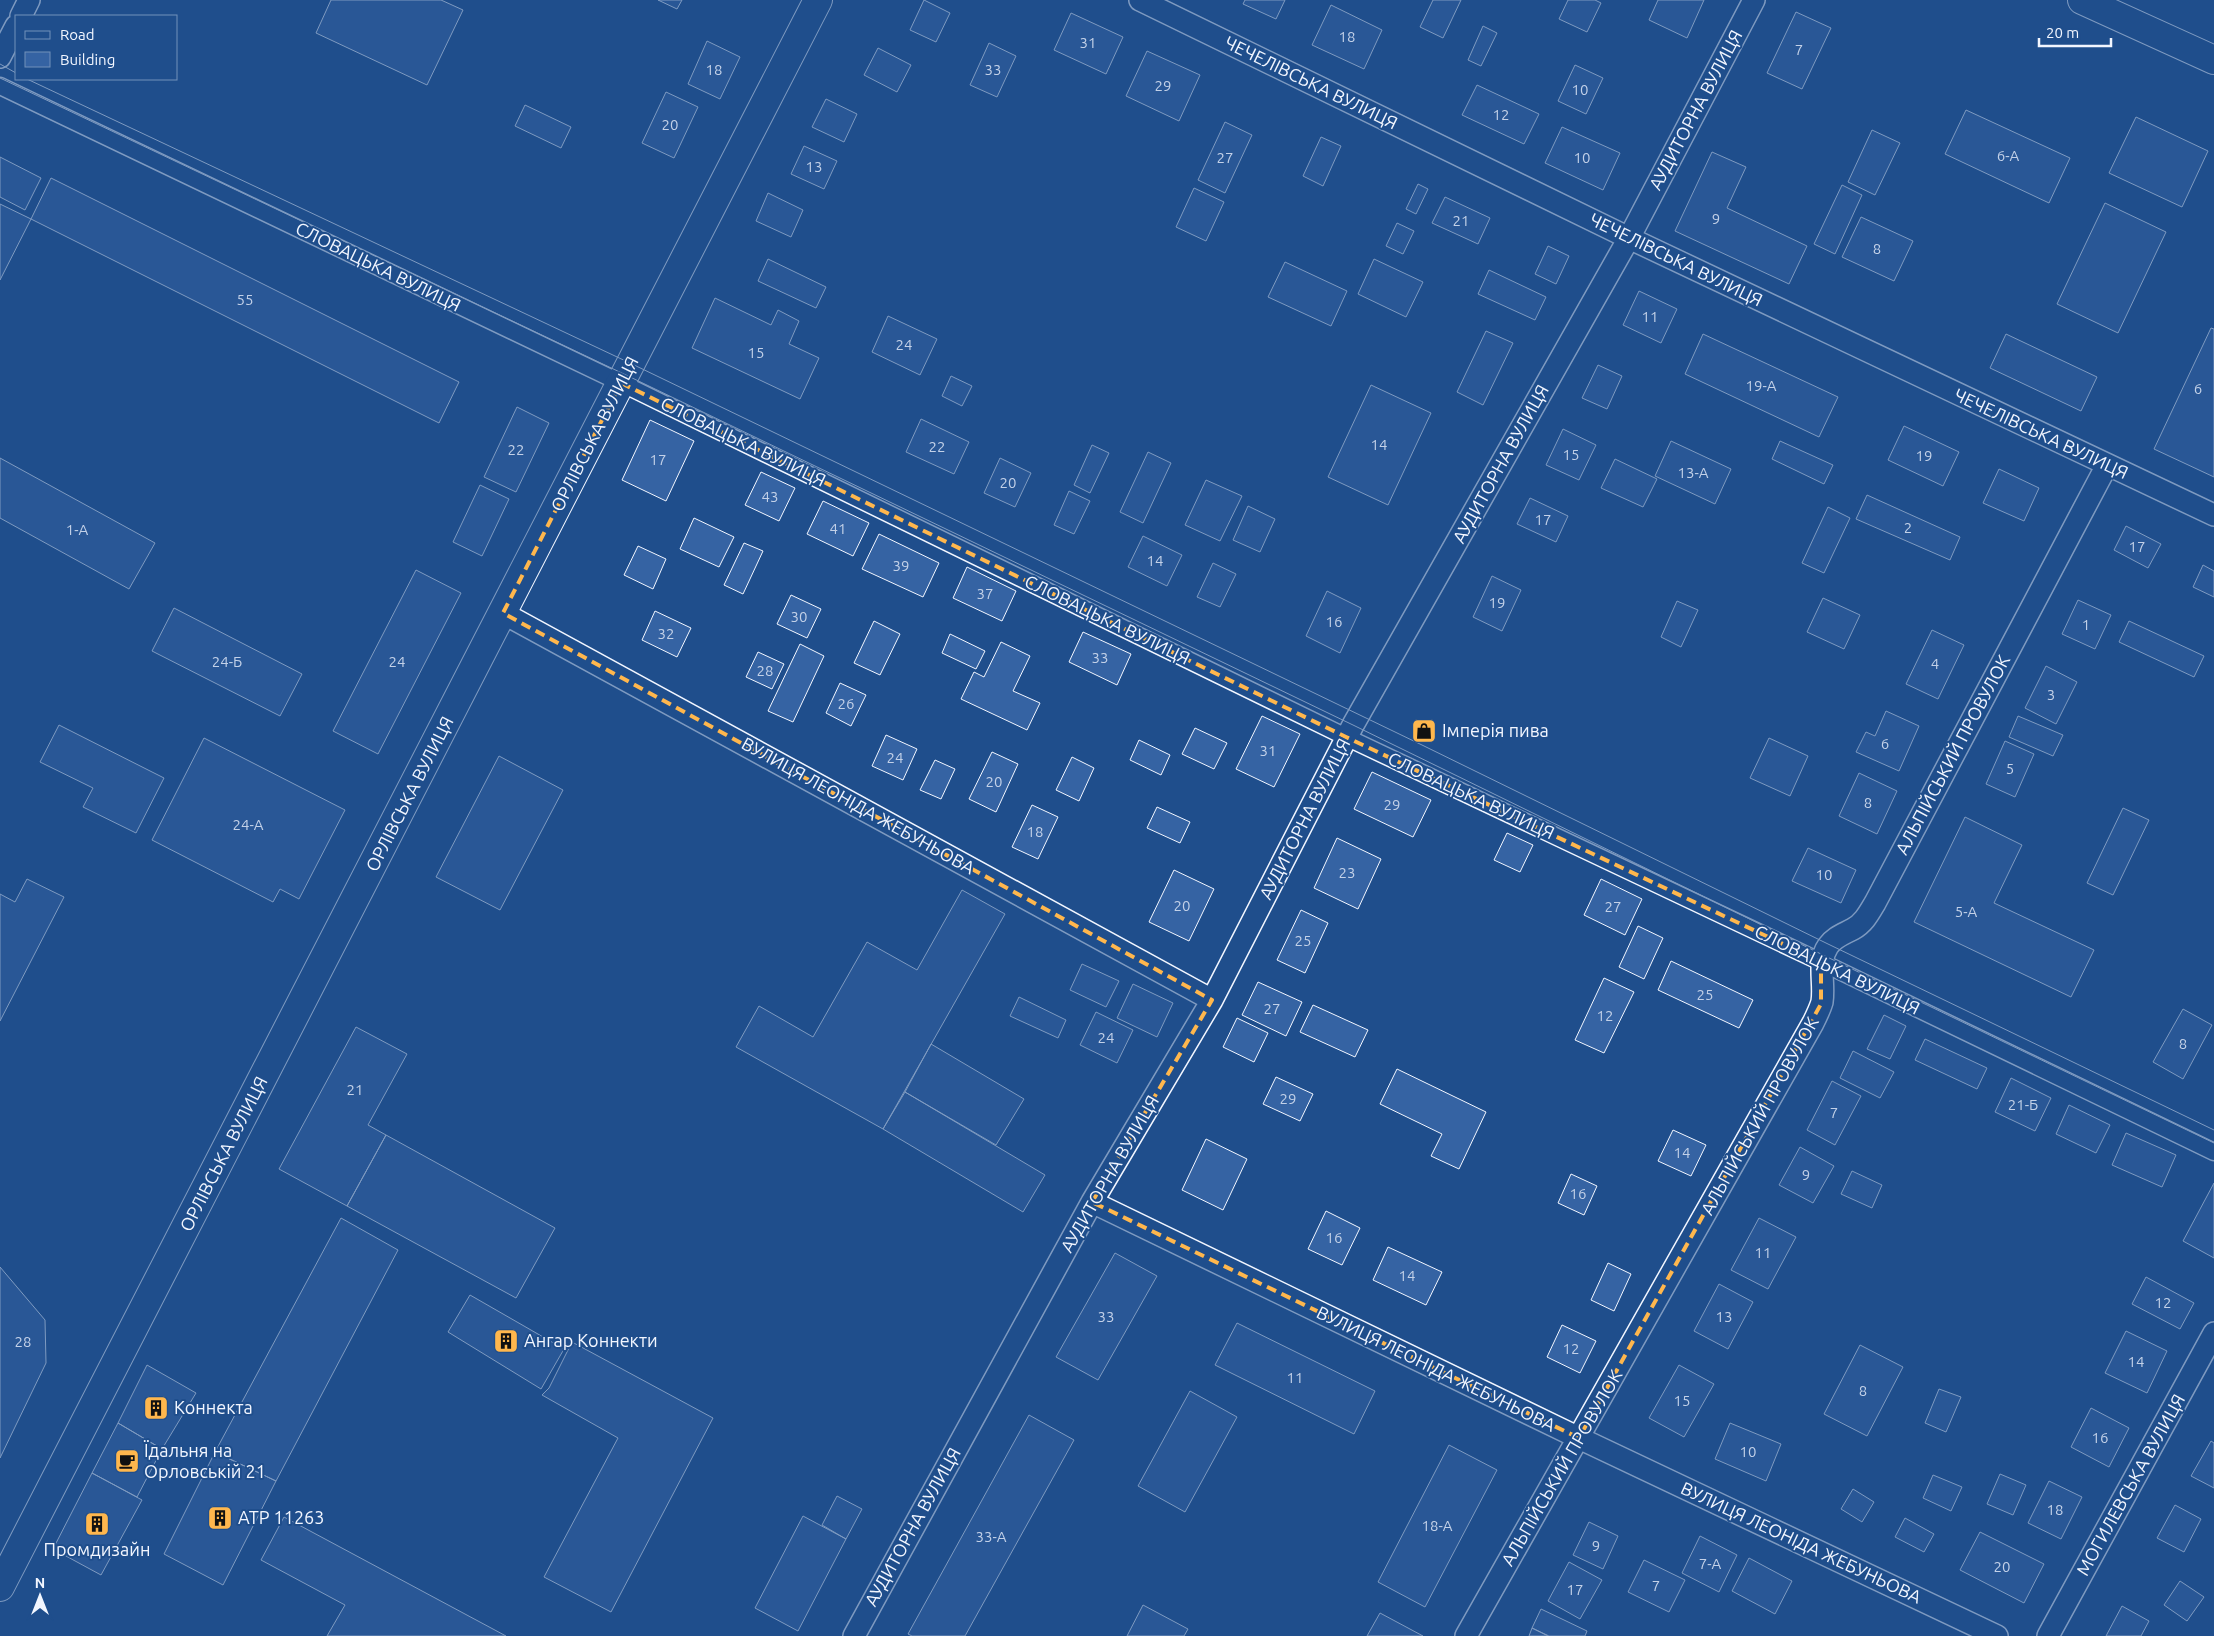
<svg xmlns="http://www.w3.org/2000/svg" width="2214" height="1636" viewBox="0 0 2214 1636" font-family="Ubuntu,sans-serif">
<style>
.building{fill:#3563a3;stroke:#f2f6ff}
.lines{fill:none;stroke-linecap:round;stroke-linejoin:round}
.pedestrian-casing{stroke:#f2f6ff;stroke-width:19}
.minor-casing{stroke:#f2f6ff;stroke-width:24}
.tertiary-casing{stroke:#f2f6ff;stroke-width:30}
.pedestrian{stroke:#1f4e8c;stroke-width:16}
.minor{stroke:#1f4e8c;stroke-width:21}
.tertiary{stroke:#1f4e8c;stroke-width:28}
.tram{stroke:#f2f6ff;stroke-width:1}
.marked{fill:none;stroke:#ffb74d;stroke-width:4;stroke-dasharray:10 6;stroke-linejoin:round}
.labels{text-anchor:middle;stroke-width:4;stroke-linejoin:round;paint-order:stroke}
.number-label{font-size:15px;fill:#c3d1e8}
.street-label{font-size:18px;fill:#f2f6ff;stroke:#1f4e8c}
.poi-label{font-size:18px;fill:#f2f6ff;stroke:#1f4e8c;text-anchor:start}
</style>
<rect width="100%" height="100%" fill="#1f4e8c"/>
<path class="building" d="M331 0H441L463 10 427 85 316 33Z
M658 0H682L677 9Z
M924 0 950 13 936 42 910 30Z
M1245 0H1285L1276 19 1243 4Z
M1433 0H1461L1443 38 1420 27Z
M1568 0H1595L1601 3 1587 32 1559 19Z
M1658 0H1704L1687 38 1649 20Z
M1331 5 1382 30 1364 69 1312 45Z
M1796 12 1831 28 1802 89 1767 73Z
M1071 13 1123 37 1106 74 1054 50Z
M1483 26 1497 33 1481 66 1468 60Z
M707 41 740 57 720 99 688 84Z
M989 43 1016 56 997 97 970 85Z
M878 48 911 65 897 92 864 75Z
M1147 51 1200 75 1179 121 1126 96Z
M1575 65 1603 78 1586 114 1558 101Z
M1477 85 1539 114 1524 144 1462 115Z
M666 92 698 107 674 158 642 143Z
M826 99 857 114 844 142 812 127Z
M525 105 571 127 561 148 515 126Z
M1966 110 2070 158 2049 203 1945 154Z
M2136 117 2208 151 2182 207 2109 173Z
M1225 122 1252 135 1225 193 1198 180Z
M1562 127 1620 153 1603 190 1545 163Z
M1872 130 1900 143 1875 195 1848 182Z
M1321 137 1341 146 1323 186 1303 176Z
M804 146 837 161 824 189 791 174Z
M1712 152 1746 167 1727 208 1807 246 1789 284 1675 231Z
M0 157 41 178 25 210 0 197Z
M51 178 459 382 439 423 31 219Z
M1418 184 1428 189 1416 214 1406 209Z
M1842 185 1862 195 1835 254 1814 244Z
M1194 188 1224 202 1206 241 1176 227Z
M768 193 803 210 791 237 756 221Z
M1445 197 1490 218 1478 244 1432 223Z
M2105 203 2166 232 2118 333 2057 304Z
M0 204 31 219 0 280Z
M1861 217 1913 241 1894 281 1842 257Z
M1397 223 1414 231 1403 254 1386 246Z
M1548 246 1569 256 1556 284 1535 274Z
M768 259 826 287 816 308 758 281Z
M1374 259 1423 282 1406 317 1358 294Z
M1285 262 1347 291 1331 326 1268 297Z
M1489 270 1546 297 1535 320 1478 294Z
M1639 291 1677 309 1661 343 1623 325Z
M715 298 771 325 778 310 799 321 789 344 819 358 800 399 692 348Z
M888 316 937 339 920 375 872 352Z
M2211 328 2214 329V477L2154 449Z
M1486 331 1513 343 1483 405 1457 392Z
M1703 334 1838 397 1819 437 1685 374Z
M2006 334 2097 377 2081 411 1990 368Z
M1598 365 1622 376 1607 409 1582 398Z
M951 376 972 386 962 406 942 396Z
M1371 385 1431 413 1388 505 1328 477Z
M517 407 549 423 516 492 484 477Z
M921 419 969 442 954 474 906 452Z
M650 420 694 441 666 501 622 480Z
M1904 426 1959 452 1943 486 1888 460Z
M1563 429 1596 445 1579 480 1546 465Z
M1671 441 1731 469 1715 504 1655 476Z
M1780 441 1833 465 1824 484 1772 459Z
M1092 445 1109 453 1090 493 1074 485Z
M1148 452 1171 463 1143 523 1120 512Z
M0 458 155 543 129 589 0 518Z
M1000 458 1031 473 1015 507 984 493Z
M1615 459 1657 479 1643 507 1601 488Z
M1999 469 2039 488 2024 521 1983 503Z
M761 472 795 488 779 521 745 505Z
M1206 480 1242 496 1220 541 1185 525Z
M480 485 509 499 482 556 453 542Z
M1069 491 1090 501 1074 534 1054 525Z
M1867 495 1960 537 1950 560 1856 519Z
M1530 498 1568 516 1556 542 1517 524Z
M823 501 869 523 853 556 807 534Z
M1248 506 1275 519 1260 552 1233 540Z
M1828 507 1850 518 1824 573 1802 563Z
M694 518 734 537 719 567 680 549Z
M2126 526 2161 544 2148 568 2114 550Z
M879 534 939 563 923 597 862 569Z
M1143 536 1182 555 1167 586 1128 567Z
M744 543 763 551 743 594 724 585Z
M638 546 666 559 653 589 624 575Z
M1213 563 1236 574 1220 607 1197 597Z
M2203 565 2214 571V597L2193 587Z
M967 567 1016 591 1002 621 953 598Z
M416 570 461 593 378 754 333 731Z
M1492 576 1521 590 1502 631 1473 617Z
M1327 591 1361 608 1340 653 1306 636Z
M791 595 821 609 807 638 777 624Z
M1823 598 1860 615 1844 649 1807 632Z
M2078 600 2111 615 2095 649 2062 634Z
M1677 601 1698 610 1681 647 1661 637Z
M174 608 302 674 280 716 152 651Z
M655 611 691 628 677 657 642 640Z
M874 621 900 634 880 675 854 663Z
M2129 621 2204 656 2194 677 2119 642Z
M1932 630 1964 645 1938 699 1906 684Z
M1083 632 1131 654 1117 685 1069 662Z
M950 634 985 651 976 669 942 653Z
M1001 642 1030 656 1013 691 1040 703 1027 730 961 699 974 672 984 677Z
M800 644 824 656 793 722 768 711Z
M758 652 784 664 772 689 746 677Z
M2046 666 2077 682 2056 724 2025 708Z
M840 683 866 695 851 726 826 713Z
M1886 711 1919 726 1899 771 1856 752 1866 732 1875 736Z
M1262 716 1300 734 1274 787 1236 769Z
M2018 716 2063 735 2053 756 2009 737Z
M59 725 164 778 136 833 83 807 93 788 40 762Z
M1195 728 1227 743 1214 769 1182 754Z
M886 735 917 749 903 780 872 766Z
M204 738 345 810 299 899 280 889 273 902 152 840Z
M1769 738 1808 756 1790 796 1750 778Z
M1139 740 1170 755 1161 775 1130 760Z
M2005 741 2034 754 2015 797 1986 784Z
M992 752 1018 764 996 812 969 799Z
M499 756 563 790 500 910 436 877Z
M1072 757 1094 768 1079 801 1056 790Z
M935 760 955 769 941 799 920 790Z
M1372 772 1431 800 1413 837 1354 809Z
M1859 773 1897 791 1877 834 1839 816Z
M1032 805 1058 817 1038 859 1012 847Z
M1157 807 1190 822 1180 843 1147 828Z
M2123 808 2149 820 2113 895 2087 883Z
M1965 817 2022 845 1994 903 2094 950 2071 997 1914 922Z
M1507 833 1533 845 1520 872 1494 860Z
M1337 838 1381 859 1358 909 1314 888Z
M1808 848 1856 870 1841 903 1792 881Z
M1174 870 1214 889 1189 941 1149 922Z
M27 879 64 897 0 1021V894L15 902Z
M1601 879 1642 899 1625 935 1584 915Z
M962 890 1005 914 883 1129 736 1047 759 1006 813 1037 867 942 917 970Z
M1301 910 1328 923 1305 973 1277 960Z
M1638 926 1663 938 1644 979 1619 967Z
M1671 961 1753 1000 1739 1028 1658 990Z
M1082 964 1119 981 1106 1007 1070 990Z
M1604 978 1634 992 1604 1053 1575 1040Z
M1258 982 1302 1002 1286 1036 1242 1015Z
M1133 984 1173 1003 1157 1037 1117 1018Z
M1019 997 1066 1020 1058 1038 1010 1016Z
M1313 1005 1368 1030 1355 1057 1300 1032Z
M2183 1009 2212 1025 2183 1079 2153 1062Z
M1096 1012 1133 1030 1117 1063 1080 1045Z
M1884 1015 1906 1026 1890 1059 1867 1049Z
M1237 1018 1268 1033 1254 1062 1223 1047Z
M356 1027 407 1054 368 1125 386 1135 347 1206 279 1169Z
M1925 1039 1987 1068 1977 1089 1915 1060Z
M931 1044 1024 1099 996 1145 905 1092Z
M1853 1051 1894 1072 1880 1098 1840 1078Z
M1397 1069 1486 1112 1459 1169 1431 1156 1442 1134 1380 1104Z
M1276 1077 1313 1094 1300 1121 1263 1104Z
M2011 1078 2051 1098 2035 1131 1995 1112Z
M1832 1081 1861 1096 1835 1145 1807 1130Z
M905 1092 1045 1175 1023 1212 883 1129Z
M2069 1105 2110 1125 2096 1153 2056 1134Z
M1673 1130 1706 1145 1691 1176 1658 1161Z
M2126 1133 2176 1155 2162 1187 2112 1165Z
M386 1135 555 1228 516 1298 347 1206Z
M1206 1139 1247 1159 1223 1210 1182 1190Z
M1800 1147 1834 1166 1813 1203 1779 1185Z
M1852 1171 1882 1185 1872 1208 1841 1194Z
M1571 1174 1597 1186 1584 1215 1558 1203Z
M2214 1183V1258L2183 1241Z
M1326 1211 1360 1228 1342 1265 1308 1249Z
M341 1218 398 1250 276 1481 215 1452Z
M1759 1218 1796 1237 1768 1289 1731 1270Z
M1388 1247 1442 1272 1426 1305 1373 1280Z
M1115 1253 1157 1276 1098 1380 1056 1357Z
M1608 1263 1631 1274 1614 1311 1591 1300Z
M0 1267 45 1320 46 1363 0 1458Z
M2146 1277 2194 1303 2180 1329 2132 1304Z
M1719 1284 1753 1302 1728 1349 1694 1331Z
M470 1295 564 1349 541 1389 448 1332Z
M1237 1323 1375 1391 1354 1434 1215 1365Z
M1562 1325 1596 1341 1580 1373 1547 1357Z
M2126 1331 2167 1351 2147 1393 2105 1373Z
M572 1342 713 1418 611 1612 544 1577 618 1438 542 1395 549 1388Z
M1860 1345 1903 1367 1867 1436 1824 1414Z
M147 1365 196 1393 162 1449 118 1423Z
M1679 1365 1714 1384 1684 1437 1649 1418Z
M1939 1389 1961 1397 1946 1432 1925 1423Z
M1190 1391 1237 1417 1185 1512 1138 1486Z
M2091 1408 2129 1428 2109 1467 2071 1447Z
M1029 1415 1074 1440 965 1636H912L908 1634Z
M118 1423 162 1449 137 1497 92 1473Z
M1730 1423 1781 1444 1766 1481 1715 1459Z
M2211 1441 2214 1443V1488L2191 1476Z
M1449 1445 1497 1470 1425 1607 1378 1582Z
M215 1452 276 1481 223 1585 164 1554Z
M92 1473 142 1500 101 1575 53 1549Z
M2000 1474 2026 1485 2013 1515 1987 1504Z
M1933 1475 1962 1487 1951 1511 1923 1498Z
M2049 1481 2082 1497 2061 1539 2028 1523Z
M1853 1489 1874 1502 1862 1522 1841 1509Z
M837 1496 862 1509 846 1539 822 1525Z
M2175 1505 2201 1519 2184 1552 2157 1538Z
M803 1516 846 1539 798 1631 755 1608Z
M284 1517 506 1636H327L345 1605 261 1560Z
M1905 1518 1934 1534 1924 1552 1895 1537Z
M1589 1522 1618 1536 1603 1569 1573 1555Z
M1980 1532 2044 1564 2024 1603 1960 1570Z
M1700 1536 1737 1555 1719 1592 1682 1573Z
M1749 1558 1792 1581 1775 1614 1732 1591Z
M1644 1560 1685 1580 1669 1612 1628 1592Z
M1569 1562 1602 1580 1580 1619 1548 1601Z
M2180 1581 2204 1597 2187 1621 2164 1605Z
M1143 1605 1188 1629 1184 1636H1127Z
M2122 1606 2149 1621 2141 1636H2106Z
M1541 1609 1587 1631 1585 1636H1549L1532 1628Z
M1380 1613 1423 1636H1367Z
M1532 1628 1548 1636H1529Z"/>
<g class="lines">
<defs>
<path id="pedestrian" d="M0 86 621 383 1346 737 1821 962 2214 1152"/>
<path id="minor" d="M1140 0 1629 238 2214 515
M21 16 29 0
M0 57 16 26
M503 613 1212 1000
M1092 1202 1579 1438 1997 1636
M854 1636 1092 1202 1212 1000 1353 725 1629 238 1754 0
M1466 1636 1813 1023C1816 1017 1820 1009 1822 1002 1825 983 1817 962 1828 946 1834 937 1844 934 1853 929 1864 923 1869 913 1875 903L2107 465
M2048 1636 2214 1333"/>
<path id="tertiary" d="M2082 0 2214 60
M0 1587 818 0"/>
</defs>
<use href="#pedestrian" class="pedestrian-casing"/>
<use href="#minor" class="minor-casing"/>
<use href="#tertiary" class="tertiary-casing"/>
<use href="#pedestrian" class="pedestrian"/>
<use href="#minor" class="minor"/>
<use href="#tertiary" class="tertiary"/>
<path class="tram" d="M0 64 16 73
M0 78 626 375 1353 725 1823 955 2214 1143
M27 79 632 364 1422 745 1828 944 2214 1130"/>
</g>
<path d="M0 0H2214V1636H0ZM621 383 1346 737 1821 962V1004L1579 1438 1092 1202 1212 1000 503 613Z" fill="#1f4e8c" fill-opacity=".55" fill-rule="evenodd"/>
<path class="marked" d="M621 383 1346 737 1821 962V1004L1579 1438 1092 1202 1212 1000 503 613Z"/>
<defs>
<symbol id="shop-square" viewBox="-11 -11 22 22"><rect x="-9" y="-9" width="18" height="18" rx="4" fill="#ffb74d" stroke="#1f4e8c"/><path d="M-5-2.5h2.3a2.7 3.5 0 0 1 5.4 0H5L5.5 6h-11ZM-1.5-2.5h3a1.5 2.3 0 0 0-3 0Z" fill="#111"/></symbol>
<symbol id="building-square" viewBox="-11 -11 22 22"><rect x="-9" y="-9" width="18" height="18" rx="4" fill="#ffb74d" stroke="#1f4e8c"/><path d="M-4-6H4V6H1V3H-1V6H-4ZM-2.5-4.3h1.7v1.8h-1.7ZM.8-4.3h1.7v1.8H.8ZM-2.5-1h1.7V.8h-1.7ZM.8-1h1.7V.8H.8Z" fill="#111"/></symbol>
<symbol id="cafe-square" viewBox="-11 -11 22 22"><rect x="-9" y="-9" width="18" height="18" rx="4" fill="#ffb74d" stroke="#1f4e8c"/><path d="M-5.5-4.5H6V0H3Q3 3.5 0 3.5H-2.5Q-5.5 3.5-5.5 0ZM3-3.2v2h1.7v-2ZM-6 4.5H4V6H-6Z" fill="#111"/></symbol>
</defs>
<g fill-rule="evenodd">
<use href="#shop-square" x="1410" y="717" width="28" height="28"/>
<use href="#building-square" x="492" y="1327" width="28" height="28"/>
<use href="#building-square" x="142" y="1394" width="28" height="28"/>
<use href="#cafe-square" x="113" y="1447" width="28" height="28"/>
<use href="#building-square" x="206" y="1504" width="28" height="28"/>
<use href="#building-square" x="83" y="1510" width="28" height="28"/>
</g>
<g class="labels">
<g class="number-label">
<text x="1347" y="42">18</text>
<text x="1088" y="48">31</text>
<text x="1799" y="55">7</text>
<text x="714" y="75">18</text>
<text x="993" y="75">33</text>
<text x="1163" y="91">29</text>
<text x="1580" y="95">10</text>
<text x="1501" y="120">12</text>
<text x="670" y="130">20</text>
<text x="2008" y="161">6-А</text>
<text x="1225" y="163">27</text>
<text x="1582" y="163">10</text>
<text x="814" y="172">13</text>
<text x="1716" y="224">9</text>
<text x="1461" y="226">21</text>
<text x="1877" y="254">8</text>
<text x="245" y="305">55</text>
<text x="1650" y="322">11</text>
<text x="904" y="350">24</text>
<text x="756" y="358">15</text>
<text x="1761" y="391">19-А</text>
<text x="2198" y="394">6</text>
<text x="1379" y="450">14</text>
<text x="937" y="452">22</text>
<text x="516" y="455">22</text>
<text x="1571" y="460">15</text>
<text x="1924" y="461">19</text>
<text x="658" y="465">17</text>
<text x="1693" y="478">13-А</text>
<text x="1008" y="488">20</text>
<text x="770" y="502">43</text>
<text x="1543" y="525">17</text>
<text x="1908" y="533">2</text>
<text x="838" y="534">41</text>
<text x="77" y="535">1-А</text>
<text x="2137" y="552">17</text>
<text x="1155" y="566">14</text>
<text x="901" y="571">39</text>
<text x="985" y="599">37</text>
<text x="1497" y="608">19</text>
<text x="799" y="622">30</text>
<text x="1334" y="627">16</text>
<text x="2086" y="630">1</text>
<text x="666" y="639">32</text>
<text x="1100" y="663">33</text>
<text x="227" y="667">24-Б</text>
<text x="397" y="667">24</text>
<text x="1935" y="669">4</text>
<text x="765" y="676">28</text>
<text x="2051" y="700">3</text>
<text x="846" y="709">26</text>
<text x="1885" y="749">6</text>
<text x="1268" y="756">31</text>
<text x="895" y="763">24</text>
<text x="2010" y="774">5</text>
<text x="994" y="787">20</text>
<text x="1868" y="808">8</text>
<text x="1392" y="810">29</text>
<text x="248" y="830">24-А</text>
<text x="1035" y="837">18</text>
<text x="1347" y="878">23</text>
<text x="1824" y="880">10</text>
<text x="1182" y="911">20</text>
<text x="1613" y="912">27</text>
<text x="1966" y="917">5-А</text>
<text x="1303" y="946">25</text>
<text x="1705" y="1000">25</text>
<text x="1272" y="1014">27</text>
<text x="1605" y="1021">12</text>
<text x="1106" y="1043">24</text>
<text x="2183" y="1049">8</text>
<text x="355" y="1095">21</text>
<text x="1288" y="1104">29</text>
<text x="2023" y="1110">21-Б</text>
<text x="1834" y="1118">7</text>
<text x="1682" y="1158">14</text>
<text x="1806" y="1180">9</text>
<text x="1578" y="1199">16</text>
<text x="1334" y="1243">16</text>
<text x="1763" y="1258">11</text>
<text x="1407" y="1281">14</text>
<text x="2163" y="1308">12</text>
<text x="1106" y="1322">33</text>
<text x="1724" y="1322">13</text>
<text x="23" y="1347">28</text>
<text x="1571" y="1354">12</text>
<text x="2136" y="1367">14</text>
<text x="1295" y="1383">11</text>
<text x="1863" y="1396">8</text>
<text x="1682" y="1406">15</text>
<text x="2100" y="1443">16</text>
<text x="1748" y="1457">10</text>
<text x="2055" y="1515">18</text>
<text x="1437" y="1531">18-А</text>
<text x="991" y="1542">33-А</text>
<text x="1596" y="1551">9</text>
<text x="1710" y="1569">7-А</text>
<text x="2002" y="1572">20</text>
<text x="1656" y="1591">7</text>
<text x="1575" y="1595">17</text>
</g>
<g class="street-label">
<text transform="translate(1311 83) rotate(26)" y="6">ЧЕЧЕЛІВСЬКА ВУЛИЦЯ</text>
<text transform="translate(1696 110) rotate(-62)" y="6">АУДИТОРНА ВУЛИЦЯ</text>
<text transform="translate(1676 260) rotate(26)" y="6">ЧЕЧЕЛІВСЬКА ВУЛИЦЯ</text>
<text transform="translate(378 267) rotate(26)" y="6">СЛОВАЦЬКА ВУЛИЦЯ</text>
<text transform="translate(595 434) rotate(-63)" y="6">ОРЛІВСЬКА ВУЛИЦЯ</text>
<text transform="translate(2041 434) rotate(25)" y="6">ЧЕЧЕЛІВСЬКА ВУЛИЦЯ</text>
<text transform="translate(743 442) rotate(26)" y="6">СЛОВАЦЬКА ВУЛИЦЯ</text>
<text transform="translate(1501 464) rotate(-61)" y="6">АУДИТОРНА ВУЛИЦЯ</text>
<text transform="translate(1107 620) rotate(26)" y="6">СЛОВАЦЬКА ВУЛИЦЯ</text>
<text transform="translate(1953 755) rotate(-62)" y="6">АЛЬПІЙСЬКИЙ ПРОВУЛОК</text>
<text transform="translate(410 794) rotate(-63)" y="6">ОРЛІВСЬКА ВУЛИЦЯ</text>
<text transform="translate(1471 796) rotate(25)" y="6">СЛОВАЦЬКА ВУЛИЦЯ</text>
<text transform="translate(858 806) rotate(29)" y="6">ВУЛИЦЯ ЛЕОНІДА ЖЕБУНЬОВА</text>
<text transform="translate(1305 819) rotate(-63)" y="6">АУДИТОРНА ВУЛИЦЯ</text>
<text transform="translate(1837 970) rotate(26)" y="6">СЛОВАЦЬКА ВУЛИЦЯ</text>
<text transform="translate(1760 1116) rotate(-61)" y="6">АЛЬПІЙСЬКИЙ ПРОВУЛОК</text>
<text transform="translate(224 1154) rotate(-63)" y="6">ОРЛІВСЬКА ВУЛИЦЯ</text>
<text transform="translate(1110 1174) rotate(-60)" y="6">АУДИТОРНА ВУЛИЦЯ</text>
<text transform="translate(1436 1369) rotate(26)" y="6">ВУЛИЦЯ ЛЕОНІДА ЖЕБУНЬОВА</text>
<text transform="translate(1562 1468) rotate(-60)" y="6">АЛЬПІЙСЬКИЙ ПРОВУЛОК</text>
<text transform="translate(2131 1485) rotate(-61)" y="6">МОГИЛЕВСЬКА ВУЛИЦЯ</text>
<text transform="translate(913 1527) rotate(-61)" y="6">АУДИТОРНА ВУЛИЦЯ</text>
<text transform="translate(1801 1543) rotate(25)" y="6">ВУЛИЦЯ ЛЕОНІДА ЖЕБУНЬОВА</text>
</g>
<g class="poi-label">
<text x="1442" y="737">Імперія пива</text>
<text x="524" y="1347">Ангар Коннекти</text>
<text x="174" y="1414">Коннекта</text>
<text x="144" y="1457">Їдальня на<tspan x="144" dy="21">Орловській 21</tspan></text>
<text x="238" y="1524">ATP 11263</text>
<text x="97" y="1556" text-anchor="middle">Промдизайн</text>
</g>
</g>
<rect x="15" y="15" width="162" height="65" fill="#1f4e8c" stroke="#7391ba"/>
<rect x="25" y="31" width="25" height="8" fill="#1f4e8c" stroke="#7391ba"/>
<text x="60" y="40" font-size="15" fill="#f2f6ff">Road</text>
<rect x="25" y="52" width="25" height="15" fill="#3563a3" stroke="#7391ba"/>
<text x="60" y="65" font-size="15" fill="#f2f6ff">Building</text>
<g transform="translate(40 1596)" stroke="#1f4e8c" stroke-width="4" paint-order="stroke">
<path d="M0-4L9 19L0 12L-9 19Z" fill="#f2f6ff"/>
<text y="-8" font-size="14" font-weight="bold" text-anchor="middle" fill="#f2f6ff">N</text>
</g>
<path d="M2039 38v8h72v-8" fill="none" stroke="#f2f6ff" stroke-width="2.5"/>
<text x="2046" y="38" font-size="15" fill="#f2f6ff" stroke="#1f4e8c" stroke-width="4" paint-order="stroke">20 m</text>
</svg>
